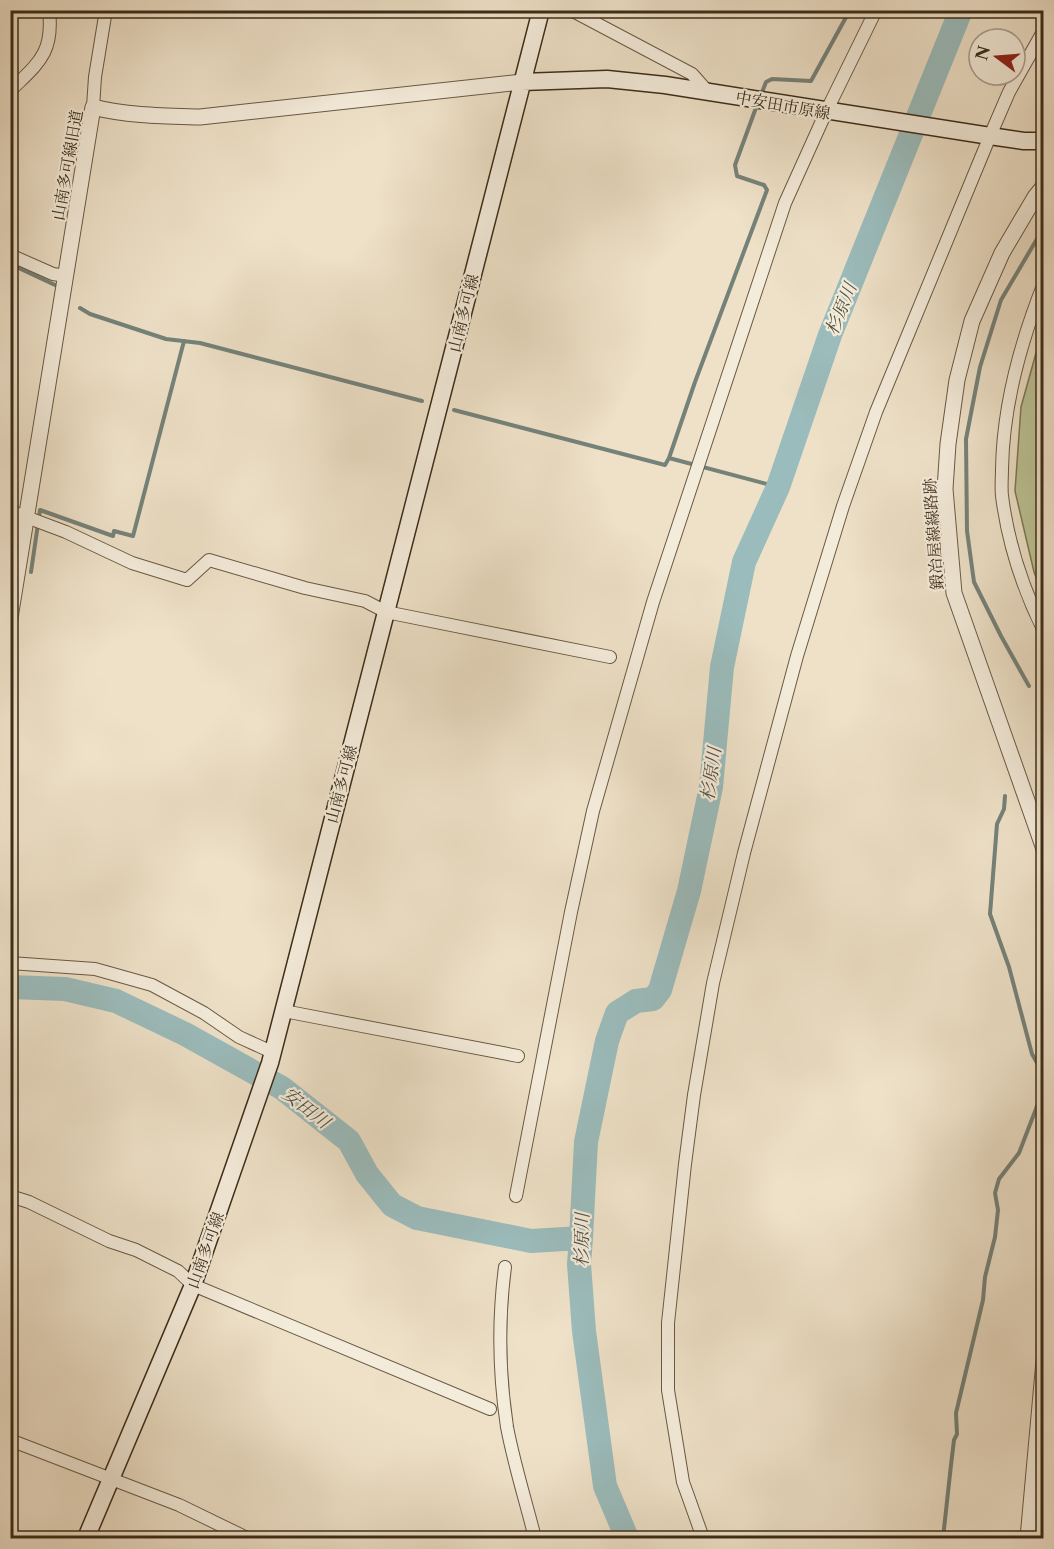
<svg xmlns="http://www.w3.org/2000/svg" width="1054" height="1549" viewBox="0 0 1054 1549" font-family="'Libre Caslon Text','Noto Serif JP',serif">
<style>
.green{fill:#bbc294;stroke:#7c7756;stroke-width:1.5}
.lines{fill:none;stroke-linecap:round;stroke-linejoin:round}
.stream{stroke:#75827a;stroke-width:4}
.river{stroke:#9bbcbc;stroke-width:24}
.minor-casing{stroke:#685944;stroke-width:14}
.tertiary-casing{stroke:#685944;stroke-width:17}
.secondary-casing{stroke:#3c2c18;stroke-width:19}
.minor{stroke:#f4ecdb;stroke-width:12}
.tertiary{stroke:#f4ecdb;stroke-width:15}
.secondary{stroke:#f4ecdb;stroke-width:16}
.labels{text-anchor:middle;stroke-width:4.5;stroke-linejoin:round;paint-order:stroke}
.street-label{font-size:16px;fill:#3c2c18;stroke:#f4ecdb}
.water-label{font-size:18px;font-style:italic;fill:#545041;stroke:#f4ecdb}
</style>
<rect width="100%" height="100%" fill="#eee1c8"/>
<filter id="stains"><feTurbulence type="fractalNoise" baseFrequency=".00333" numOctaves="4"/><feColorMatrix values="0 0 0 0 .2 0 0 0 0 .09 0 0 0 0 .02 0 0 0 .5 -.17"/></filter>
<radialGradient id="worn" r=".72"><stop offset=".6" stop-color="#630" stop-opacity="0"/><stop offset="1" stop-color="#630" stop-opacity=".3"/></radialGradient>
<path class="green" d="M1043 328V595L1034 572 1015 491 1021 407Z"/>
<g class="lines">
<path class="stream" d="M761 95 766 82 772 79 811 81 850 10
M10 264 55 285
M80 308 90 314 166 339 200 343 422 401
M454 410 665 465 669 458 778 487
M669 458 695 382 767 190 764 185 737 176 735 165 757 105
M31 572 40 510 113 536 114 531 133 536 184 341
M1029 686 1001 636 974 582 967 531 966 439 980 367 1001 300 1044 227
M1005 796 1004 809 997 824 990 914 1009 967 1032 1054 1044 1075
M943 1538 951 1465 954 1440 957 1434 956 1413 983 1300 985 1277 995 1237 998 1210 995 1193 999 1179 1019 1153 1044 1088"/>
<path class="river" d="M10 987 65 989 116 1001 185 1034 282 1088 349 1141 367 1174 392 1205 417 1218 531 1241 581 1238
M627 1538 605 1486 584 1331 579 1264 581 1238 586 1142 607 1041 617 1013 636 1001 653 999 660 990 689 891 711 787 722 667 744 562 778 487 830 335 961 10"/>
<defs>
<path id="minor" d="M571 10 692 74 708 92
M10 91C38 63 54 54 49 10
M93 107 95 77 106 10
M10 255 53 274 66 276
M1044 283C1021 341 1003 406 1002 469 1002 478 1001 487 1002 496 1008 543 1023 589 1044 631
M10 511 66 532 132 563 187 580 209 560 305 588 365 601 386 612 610 657
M10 963 95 969 152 985 204 1013 239 1037 272 1052
M284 1006 289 1012 518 1056
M10 1196 29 1202 109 1241 136 1250 178 1271 193 1285 490 1409
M516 1196 571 912 593 811 653 602 785 203 826 112 876 10
M505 1267C498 1320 499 1374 507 1427 514 1464 526 1502 535 1538
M10 1440 179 1505 247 1538
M703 1538 683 1482 668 1390V1323L685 1164 694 1095 713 983 744 853 797 656 843 506 876 412 990 136 1009 92 1044 30"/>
<path id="tertiary" d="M1044 186 1035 197 1002 253 972 321 957 380 948 444 945 489 954 593 1044 849
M10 618 93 107C128 116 164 116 200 117L522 82
M1028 1538 1044 1361"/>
<path id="secondary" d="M522 82 607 79 665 85 990 136 1024 141H1044
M86 1538 193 1285 270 1063 541 10"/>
</defs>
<use href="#minor" class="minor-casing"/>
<use href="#tertiary" class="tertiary-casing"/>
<use href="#secondary" class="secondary-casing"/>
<use href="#minor" class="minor"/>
<use href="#tertiary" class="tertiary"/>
<use href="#secondary" class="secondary"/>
</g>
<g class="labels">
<g class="street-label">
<text transform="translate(783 105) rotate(10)" y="6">中安田市原線</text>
<text transform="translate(67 165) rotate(-80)" y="6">山南多可線旧道</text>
<text transform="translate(463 313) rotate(-76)" y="6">山南多可線</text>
<text transform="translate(933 534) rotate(-94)" y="6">鍛冶屋線線路跡</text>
<text transform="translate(341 784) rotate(-75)" y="6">山南多可線</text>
<text transform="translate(205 1250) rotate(-70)" y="6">山南多可線</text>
</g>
<g class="water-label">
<text transform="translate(841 309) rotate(-68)" y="6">杉原川</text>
<text transform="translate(711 774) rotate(-82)" y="6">杉原川</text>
<text transform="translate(306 1108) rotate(38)" y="6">安田川</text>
<text transform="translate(582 1240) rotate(-89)" y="6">杉原川</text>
</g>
</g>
<rect width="1054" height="1549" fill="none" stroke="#eee1c8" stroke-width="36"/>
<rect x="12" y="12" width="1030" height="1525" fill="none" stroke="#3c2c18" stroke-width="3"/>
<rect x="18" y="18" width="1018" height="1513" fill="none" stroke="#3c2c18" stroke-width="1.5"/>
<g transform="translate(997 57) rotate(286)"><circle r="28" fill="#f4ecdb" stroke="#aa9f8d" stroke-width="1.5"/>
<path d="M0-4.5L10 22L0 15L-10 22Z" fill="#8f2418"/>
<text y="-9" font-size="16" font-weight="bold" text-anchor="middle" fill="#3c2c18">N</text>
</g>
<rect width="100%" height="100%" filter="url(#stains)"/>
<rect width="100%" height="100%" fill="url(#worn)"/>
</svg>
